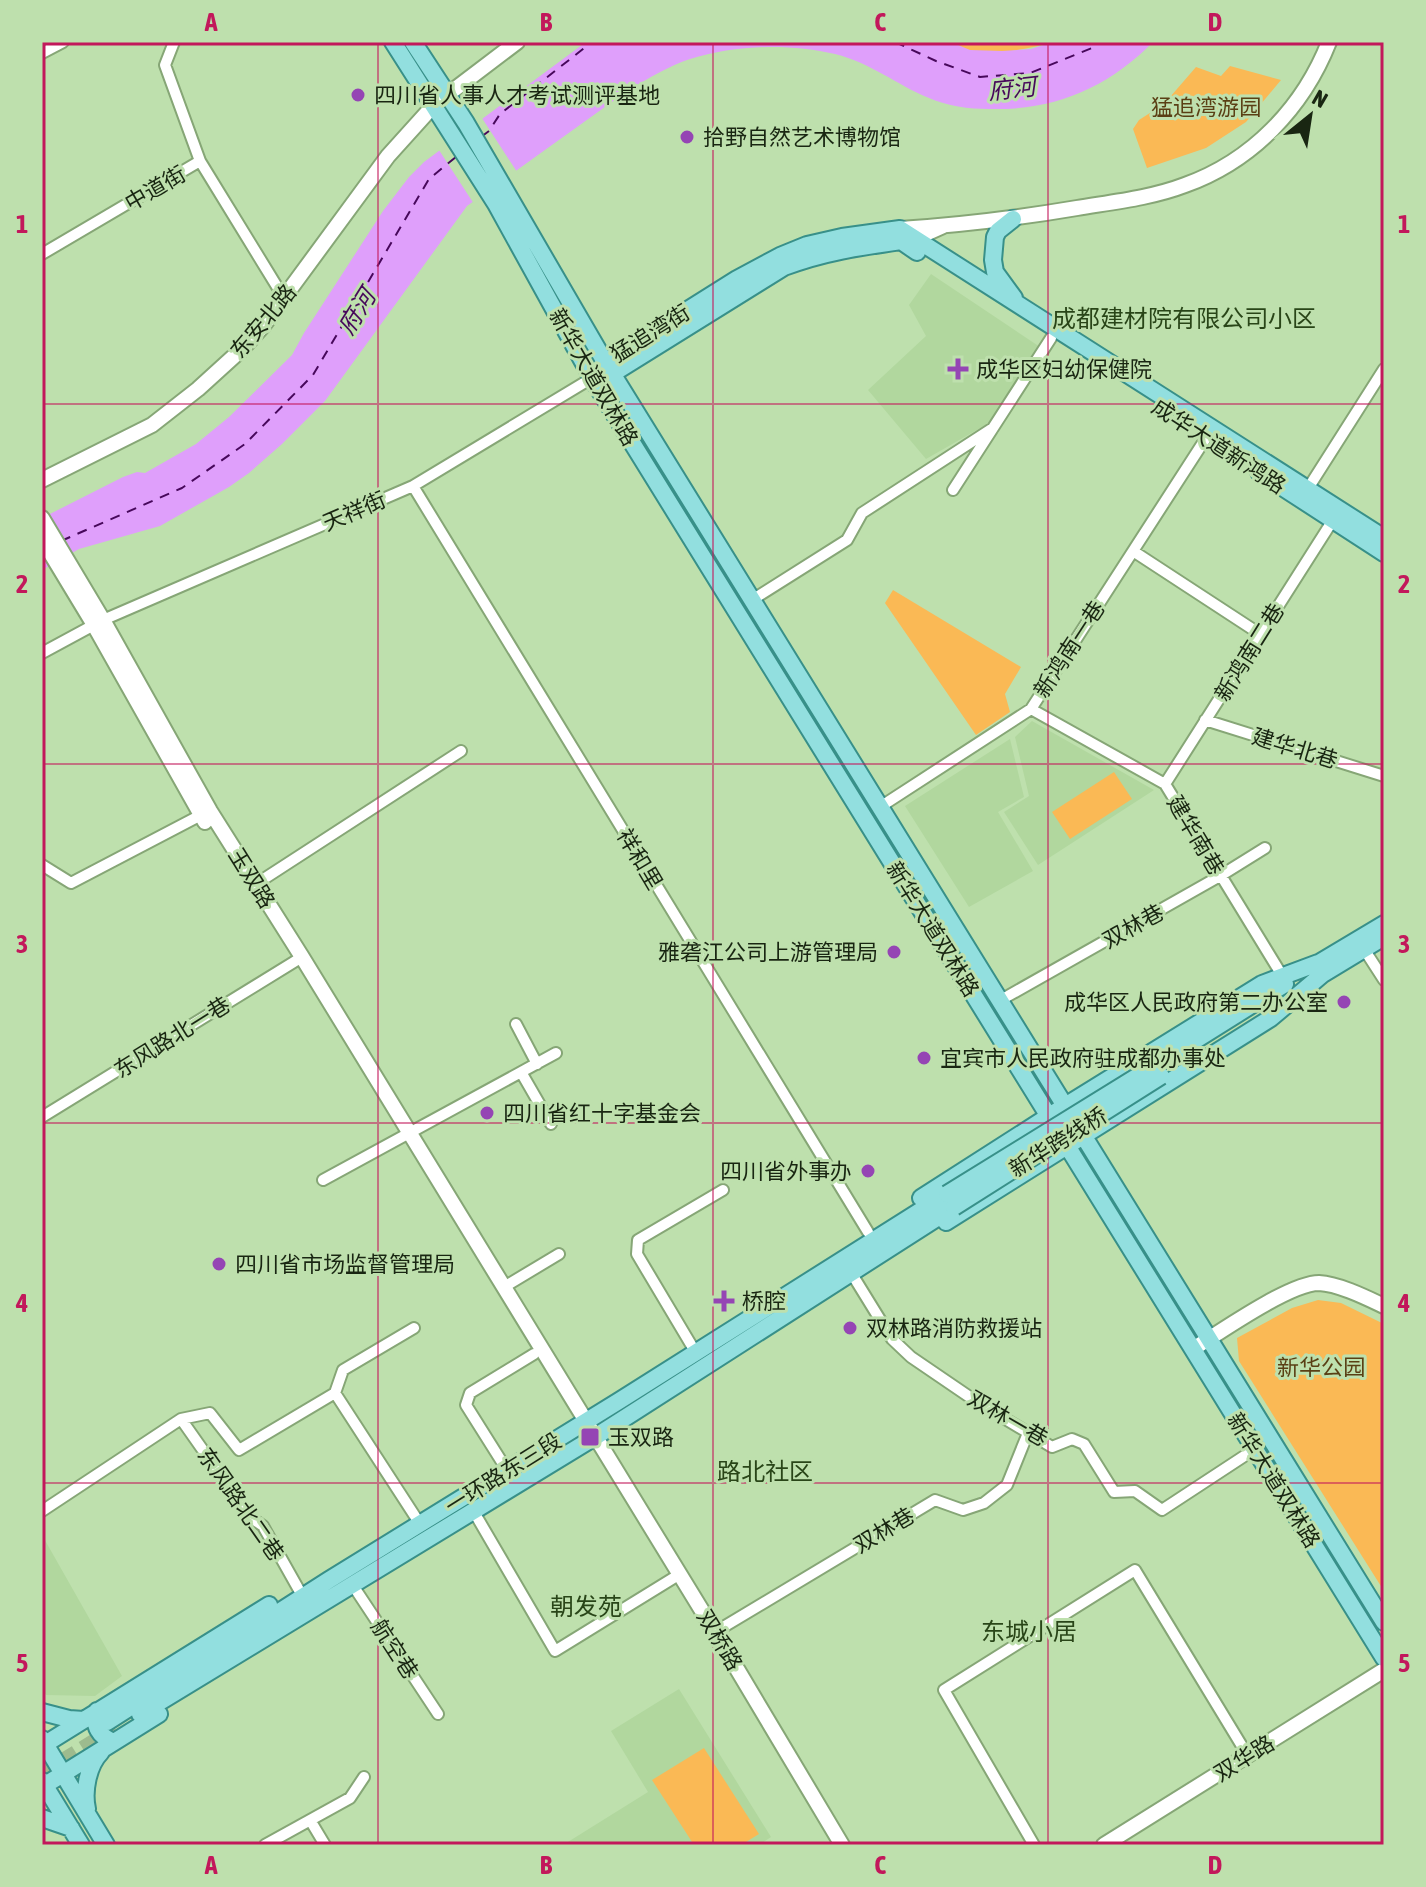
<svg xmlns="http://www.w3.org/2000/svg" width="1426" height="1887" viewBox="0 0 1426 1887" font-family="'Asap Condensed','Noto Sans SC',sans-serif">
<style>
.built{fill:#b1d79e}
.green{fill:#fab955}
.water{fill:#df9ffb}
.pier{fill:#bee0ad}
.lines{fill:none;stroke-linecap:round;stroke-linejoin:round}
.ferry{stroke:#47085b;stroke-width:2;stroke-dasharray:10 8;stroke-linecap:butt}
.primary-tunnel{stroke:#9dbb8e;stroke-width:16;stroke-dasharray:16 8;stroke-linecap:butt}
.street-casing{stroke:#86a676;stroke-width:14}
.secondary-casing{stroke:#86a676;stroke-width:18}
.primary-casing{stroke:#389089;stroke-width:20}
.street{stroke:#fff;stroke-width:10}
.secondary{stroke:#fff;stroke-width:14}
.primary{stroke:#92dfdf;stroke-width:16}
.primary-bridge-casing{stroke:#389089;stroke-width:20;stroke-linecap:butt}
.primary-bridge{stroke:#92dfdf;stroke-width:16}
.grid{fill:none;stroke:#c2185b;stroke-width:2;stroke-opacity:0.55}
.poi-dot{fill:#9545b4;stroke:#bee0ad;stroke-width:3}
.labels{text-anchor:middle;stroke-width:6;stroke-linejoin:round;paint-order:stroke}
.poi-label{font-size:22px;fill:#192612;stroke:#bee0ad;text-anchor:start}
.park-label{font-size:22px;fill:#5a3f14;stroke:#bee0ad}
.street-label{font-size:22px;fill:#192612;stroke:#bee0ad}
.water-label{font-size:24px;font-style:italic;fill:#47085b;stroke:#bee0ad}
.neighbourhood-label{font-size:24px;fill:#294518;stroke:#bee0ad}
.neatline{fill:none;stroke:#c2185b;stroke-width:3}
.grid-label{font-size:26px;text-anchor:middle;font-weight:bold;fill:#c2185b}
</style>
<rect width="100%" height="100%" fill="#bee0ad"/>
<path class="built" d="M931 274 1040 347 989 423 926 459 868 390 926 336 909 305Z
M1032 721 1154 790 1038 865 1004 812 1029 796 1015 737Z
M1010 739 1024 797 998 812 1033 871 969 907 905 806Z
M42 1535 122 1676 95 1696 46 1695 42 1689Z
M679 1689 771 1837 759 1845H563L648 1792 611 1731Z"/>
<path class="green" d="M951 42H1053C1029 49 993 56 969 50 963 49 957 44 951 42Z
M1230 66 1281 80 1246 122 1206 148 1147 168 1133 129 1139 120 1164 104 1196 67 1221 76Z
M893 590 1021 667 1005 694 1010 712 976 735 885 603Z
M1114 772 1132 799 1070 839 1052 812Z
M1318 1300 1341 1303 1384 1324V1591L1239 1361 1237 1338 1292 1308Z
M704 1748 759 1834 741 1845H694L652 1780Z"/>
<path class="water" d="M586 42H951L970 50 1002 51 1031 49 1053 42H1153C1108 88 1053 111 989 109 969 109 947 106 929 98 897 85 871 63 835 54 789 43 735 45 690 59 669 66 649 78 630 89L467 206 325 401 282 444 249 473 229 487 160 526 79 549 42 570V518L123 477 137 472 145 473 196 444 229 417 292 355 304 333 383 211 409 177 424 162Z"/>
<path class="pier" d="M480 115 519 175 474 204 437 147Z"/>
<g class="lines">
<path class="ferry" d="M895 42 936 61 980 77 1030 73 1092 48 1098 42
M481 137 489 131 500 114 592 42
M61 541 182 488 245 444 313 375 429 179 457 156"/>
<path class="primary-tunnel" d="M42 1774 115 1729"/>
<defs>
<path id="street" d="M174 42 165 65 200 161 284 298
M42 53 63 42
M42 254 200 161
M413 486 868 1232
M953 490 1051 338
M1307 490 1384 369
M1133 551 1260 634
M752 600 847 540 862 513 993 428
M42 653 103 620 413 486 592 378
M1031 709 1165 784 1283 977
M1205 720 1384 776
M1165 784 1333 520
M880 807 1031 709 1206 438
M42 865 71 883 201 815
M256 884 461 751
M1364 949 1384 980
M999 1001 1220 876 1265 848
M516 1024 537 1064
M521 1072 551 1124
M42 1117 302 957
M323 1180 556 1053
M855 1279 892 1339 911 1357 977 1402 1052 1447 1072 1439 1084 1444 1114 1492 1135 1491 1162 1510 1255 1449
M504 1287 559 1254
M414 1328 343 1370 335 1393 420 1524
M696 1353 637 1254 638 1240 723 1190
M181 1419 210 1413 239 1450 335 1393
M507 1470 466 1405 470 1393 534 1354
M42 1511 181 1419 250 1517 263 1526 299 1590
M474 1512 555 1651 680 1574
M352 1584 438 1714
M715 1632 935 1500 963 1510 984 1503 1007 1485 1028 1433
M310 1820 325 1845
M265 1845 350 1798 364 1777
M1034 1845 944 1690 1135 1570 1248 1756"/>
<path id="secondary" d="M943 226 914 239 901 241 900 229C960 225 1018 218 1077 208 1113 202 1151 198 1185 185 1252 161 1303 108 1329 42
M42 480 152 425 198 389 242 349 263 326 388 156 434 105 517 42
M42 518 103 620 210 811 302 957 715 1632 842 1845
M42 539 94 625 205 822
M1193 1349C1220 1332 1290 1283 1319 1283 1339 1284 1367 1298 1384 1306
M1104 1845 1384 1670"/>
<path id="primary" d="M393 42 496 204 592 378 1384 1658
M413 42 466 123 605 362 1384 1622
M1013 219 998 231 995 237 993 260 995 272 1014 298
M598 371 605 362 737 279 780 256 807 245 842 237 900 229 1384 538
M602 376 612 374 784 267C824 252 859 247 901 241L917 252
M1259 472 1384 553
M1312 967 1384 924
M1318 977 1384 937
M1151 1068 1285 984
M921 1198 1049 1116 1262 984 1318 963
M946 1222 1271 1018 1324 973
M97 1711C93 1726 99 1737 114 1742
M42 1712 69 1719 84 1720
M140 1714 595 1437 954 1207
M107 1722 329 1580 619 1401 947 1194
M42 1739 106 1845
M42 1746 269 1605
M42 1781 81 1845
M42 1787 159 1714
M87 1809C83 1791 88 1765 101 1752
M42 1818 71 1828"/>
</defs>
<use href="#street" class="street-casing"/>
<use href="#secondary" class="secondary-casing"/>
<use href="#primary" class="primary-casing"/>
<use href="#street" class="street"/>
<use href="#secondary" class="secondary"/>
<use href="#primary" class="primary"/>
<defs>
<path id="primary-bridge" d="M947 1194 1151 1068
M954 1207 1161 1076"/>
</defs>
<use href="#primary-bridge" class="primary-bridge-casing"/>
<use href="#primary-bridge" class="primary-bridge"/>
</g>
<path class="grid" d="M378 42V1845M713 42V1845M1048 42V1845M42 404H1384M42 764H1384M42 1123H1384M42 1483H1384"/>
<g class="poi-dot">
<circle cx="358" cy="95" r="8"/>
<circle cx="687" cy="137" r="8"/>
<path d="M954 357h8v8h8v8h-8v8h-8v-8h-8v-8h8z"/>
<circle cx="894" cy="952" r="8"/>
<circle cx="1344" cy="1002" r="8"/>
<circle cx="924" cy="1058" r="8"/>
<circle cx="487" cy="1113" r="8"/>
<circle cx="868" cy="1171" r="8"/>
<circle cx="219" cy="1264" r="8"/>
<path d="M720 1289h8v8h8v8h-8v8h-8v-8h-8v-8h8z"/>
<circle cx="850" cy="1328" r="8"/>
<rect x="580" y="1427" width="20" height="20" rx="4"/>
</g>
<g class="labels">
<g class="poi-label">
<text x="374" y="103">四川省人事人才考试测评基地</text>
<text x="703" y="145">拾野自然艺术博物馆</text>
<text x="976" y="377">成华区妇幼保健院</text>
<text x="878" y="960" text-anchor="end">雅砻江公司上游管理局</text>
<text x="1328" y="1010" text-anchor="end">成华区人民政府第二办公室</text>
<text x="940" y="1066">宜宾市人民政府驻成都办事处</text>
<text x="503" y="1121">四川省红十字基金会</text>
<text x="852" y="1179" text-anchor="end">四川省外事办</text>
<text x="235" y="1272">四川省市场监督管理局</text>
<text x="742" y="1309">桥腔</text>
<text x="866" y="1336">双林路消防救援站</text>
<text x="608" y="1445">玉双路</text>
</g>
<g class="park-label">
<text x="1206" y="115">猛追湾游园</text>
<text x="1321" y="1375">新华公园</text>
</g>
<g class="street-label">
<text transform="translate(155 188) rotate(-30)" y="8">中道街</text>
<text transform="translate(263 321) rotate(-50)" y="8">东安北路</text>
<text transform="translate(650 333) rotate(-32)" y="8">猛追湾街</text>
<text transform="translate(594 377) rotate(60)" y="8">新华大道双林路</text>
<text transform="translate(1219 446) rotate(33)" y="8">成华大道新鸿路</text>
<text transform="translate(354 511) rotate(-23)" y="8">天祥街</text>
<text transform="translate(1069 649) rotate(-57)" y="8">新鸿南一巷</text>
<text transform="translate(1249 652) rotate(-58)" y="8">新鸿南二巷</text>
<text transform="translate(1295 748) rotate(17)" y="8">建华北巷</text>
<text transform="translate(1196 835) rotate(59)" y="8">建华南巷</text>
<text transform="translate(640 859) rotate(59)" y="8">祥和里</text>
<text transform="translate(252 878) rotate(58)" y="8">玉双路</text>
<text transform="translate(1133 926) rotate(-29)" y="8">双林巷</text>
<text transform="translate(933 929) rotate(58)" y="8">新华大道双林路</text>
<text transform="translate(172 1037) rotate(-32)" y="8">东风路北一巷</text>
<text transform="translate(1058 1142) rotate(-32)" y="8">新华跨线桥</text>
<text transform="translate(1008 1418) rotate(30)" y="8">双林一巷</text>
<text transform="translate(503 1473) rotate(-32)" y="8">一环路东三段</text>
<text transform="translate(1274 1480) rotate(58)" y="8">新华大道双林路</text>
<text transform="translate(241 1504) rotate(55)" y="8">东风路北二巷</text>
<text transform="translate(884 1530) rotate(-31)" y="8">双林巷</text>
<text transform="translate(720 1640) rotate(59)" y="8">双桥路</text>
<text transform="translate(395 1649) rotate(57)" y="8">航空巷</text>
<text transform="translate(1244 1758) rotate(-32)" y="8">双华路</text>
</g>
<g class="water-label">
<text transform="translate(1012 89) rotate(-6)" y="8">府河</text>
<text transform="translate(357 312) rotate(-58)" y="8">府河</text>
</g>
<g class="neighbourhood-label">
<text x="1184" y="327">成都建材院有限公司小区</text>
<text x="765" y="1480">路北社区</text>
<text x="586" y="1615">朝发苑</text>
<text x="1029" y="1640">东城小居</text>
</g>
</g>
<rect width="1426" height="1887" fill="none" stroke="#bee0ad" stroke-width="88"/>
<g transform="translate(1310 116) rotate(30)" stroke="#bee0ad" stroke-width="6" paint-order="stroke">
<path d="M0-6L14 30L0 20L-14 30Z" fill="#192612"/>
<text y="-12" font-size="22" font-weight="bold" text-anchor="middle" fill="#192612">N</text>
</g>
<rect x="44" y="44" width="1338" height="1799" class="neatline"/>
<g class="grid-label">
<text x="211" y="31">A</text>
<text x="546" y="31">B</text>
<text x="880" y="31">C</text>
<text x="1215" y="31">D</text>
<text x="22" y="233">1</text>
<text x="1404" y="233">1</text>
<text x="22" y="593">2</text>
<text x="1404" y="593">2</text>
<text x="22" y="953">3</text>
<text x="1404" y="953">3</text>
<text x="22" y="1312">4</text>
<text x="1404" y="1312">4</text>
<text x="22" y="1672">5</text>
<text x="1404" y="1672">5</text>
<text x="211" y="1874">A</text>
<text x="546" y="1874">B</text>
<text x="880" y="1874">C</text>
<text x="1215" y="1874">D</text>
</g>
</svg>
